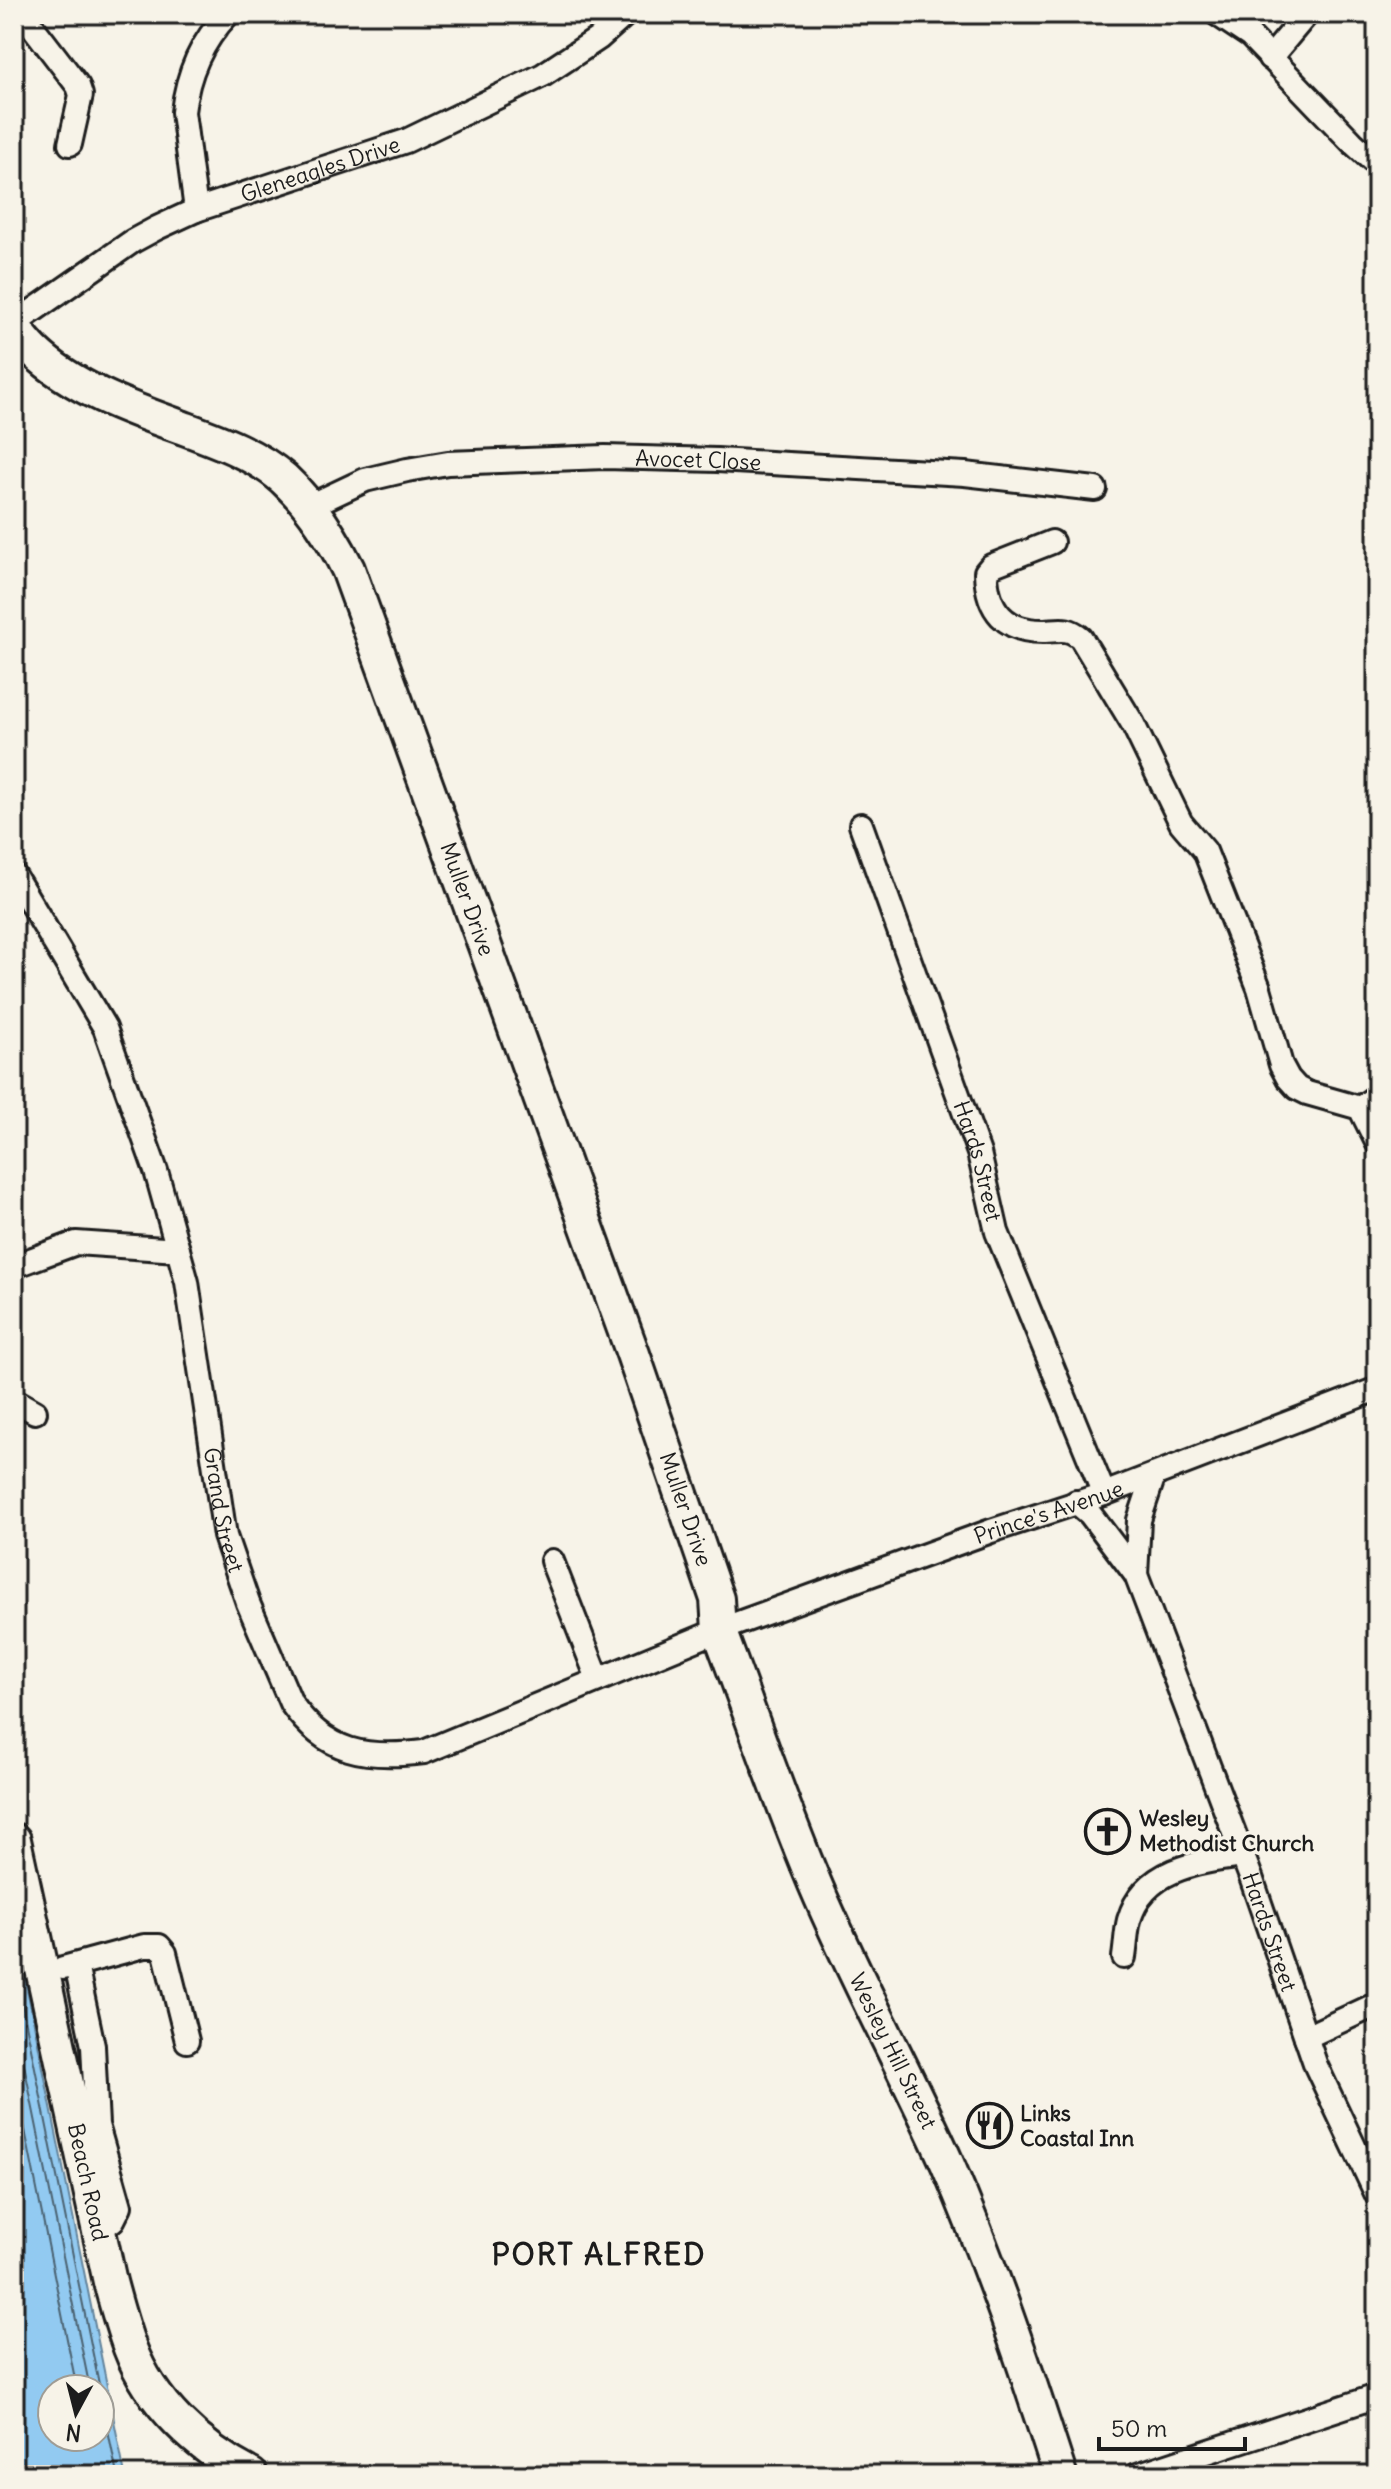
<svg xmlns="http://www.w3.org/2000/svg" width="1391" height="2489" viewBox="0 0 1391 2489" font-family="Delius,sans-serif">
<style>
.water{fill:#92caf1;stroke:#63849c;stroke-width:2;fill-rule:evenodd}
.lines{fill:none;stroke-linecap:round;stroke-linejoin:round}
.shore{stroke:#4b6271;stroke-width:2}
.street-casing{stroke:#1c1c1c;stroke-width:28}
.secondary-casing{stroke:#1c1c1c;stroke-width:38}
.street{stroke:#f7f3e8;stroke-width:22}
.secondary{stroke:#f7f3e8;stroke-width:32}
.labels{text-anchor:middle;stroke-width:7;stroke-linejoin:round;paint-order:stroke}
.street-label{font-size:22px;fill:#1c1c1c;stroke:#f7f3e8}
.poi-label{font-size:22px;font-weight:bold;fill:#1c1c1c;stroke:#f7f3e8;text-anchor:start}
.district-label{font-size:30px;font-weight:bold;letter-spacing:2px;fill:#1c1c1c;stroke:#f7f3e8}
</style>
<rect width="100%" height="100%" fill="#f7f3e8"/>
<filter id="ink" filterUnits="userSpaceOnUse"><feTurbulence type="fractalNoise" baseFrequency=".0125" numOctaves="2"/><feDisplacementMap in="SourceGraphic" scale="16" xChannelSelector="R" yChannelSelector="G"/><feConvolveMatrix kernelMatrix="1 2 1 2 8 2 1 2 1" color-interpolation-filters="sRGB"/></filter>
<g filter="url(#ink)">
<path class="water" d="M14 1924 125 2475H14ZM52 2389H100V2437H52Z"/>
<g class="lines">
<path class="shore" d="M14 1964 100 2389
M14 2015 90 2389
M14 2075 77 2389
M100 2390 117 2475"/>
<defs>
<g id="street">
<path d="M23 14 78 86 81 95 70 144"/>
<path d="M1217 14 1250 36 1352 142 1377 165"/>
<path d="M1270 58 1307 14"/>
<path d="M196 210 183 112C187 75 202 41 228 14"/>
<path id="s1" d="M14 324 133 241 157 228 196 210 406 141 543 75 599 38 626 14"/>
<path id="s2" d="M310 506 365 480 407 470 448 463 605 457 717 460 965 474 1095 489"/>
<path d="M1052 542 991 566 986 572C987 610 1005 632 1045 631 1061 630 1068 627 1081 638L1133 724 1181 823 1205 851 1259 988 1281 1065 1288 1078 1297 1088 1307 1093 1360 1108 1377 1142"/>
<path id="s3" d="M861 825 979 1153 997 1232 1104 1494"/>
<path id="s4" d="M14 875 105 1028 156 1171 187 1282 225 1536 248 1603 291 1703C326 1754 367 1759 424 1752L719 1630 991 1531 1104 1494 1377 1389"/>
<path d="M1360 1108 1377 1096"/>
<path d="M14 1266 76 1243 178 1250"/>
<path d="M14 1400 35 1412"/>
<path id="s5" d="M1076 1502 1090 1514 1136 1575 1252 1880 1316 2066 1377 2195"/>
<path d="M552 1561 598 1679"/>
<path d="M1136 1575 1139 1520 1154 1475"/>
<path d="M1124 1957C1126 1945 1126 1932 1129 1920 1144 1868 1198 1862 1243 1856"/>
<path d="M76 1965 93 2046 97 2125 120 2206 113 2220 98 2230"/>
<path d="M63 1968 144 1946H159L165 1953 187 2041"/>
<path d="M1306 2037 1377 2004"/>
<path d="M1137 2475 1377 2396"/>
</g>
<g id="secondary">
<path id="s6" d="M14 327C20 335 27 344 34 351 72 388 131 409 181 427 216 440 256 454 284 479 312 505 331 535 348 569L633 1354 717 1599 719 1630C751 1715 780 1801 815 1884 855 1979 905 2069 947 2163 991 2265 1026 2369 1060 2475"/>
<path id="s7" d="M14 1840 110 2282C116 2304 122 2327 130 2348 151 2404 199 2448 251 2475"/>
</g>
</defs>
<use href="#street" class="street-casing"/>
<use href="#secondary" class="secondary-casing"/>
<use href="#street" class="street"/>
<use href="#secondary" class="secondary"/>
</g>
</g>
<defs>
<symbol id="church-ring" viewBox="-11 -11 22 22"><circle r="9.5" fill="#f7f3e8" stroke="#1c1c1c" stroke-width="1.5"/><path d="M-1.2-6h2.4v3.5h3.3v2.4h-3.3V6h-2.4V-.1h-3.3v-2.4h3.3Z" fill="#1c1c1c"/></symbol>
<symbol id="restaurant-ring" viewBox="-11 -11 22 22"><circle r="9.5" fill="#f7f3e8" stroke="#1c1c1c" stroke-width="1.5"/><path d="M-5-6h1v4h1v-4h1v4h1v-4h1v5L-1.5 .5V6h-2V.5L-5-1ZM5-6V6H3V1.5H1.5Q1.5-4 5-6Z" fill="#1c1c1c"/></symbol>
</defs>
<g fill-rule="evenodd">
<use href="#church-ring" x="1082" y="1806" width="51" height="51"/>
<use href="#restaurant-ring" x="964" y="2100" width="51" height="51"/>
</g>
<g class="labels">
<g class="street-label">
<text dy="8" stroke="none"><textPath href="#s1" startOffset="346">Gleneagles Drive</textPath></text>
<text dy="8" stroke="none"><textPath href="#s2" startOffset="396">Avocet Close</textPath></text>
<text dy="8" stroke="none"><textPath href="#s6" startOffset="776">Muller Drive</textPath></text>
<text dy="8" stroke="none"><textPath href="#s3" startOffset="356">Hards Street</textPath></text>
<text dy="8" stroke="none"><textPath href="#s6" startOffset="1424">Muller Drive</textPath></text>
<text dy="8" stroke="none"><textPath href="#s4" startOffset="676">Grand Street</textPath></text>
<text dy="8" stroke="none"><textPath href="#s4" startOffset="1702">Prince's Avenue</textPath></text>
<text dy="8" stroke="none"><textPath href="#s5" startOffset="476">Hards Street</textPath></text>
<text dy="8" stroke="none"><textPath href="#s6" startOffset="2006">Wesley Hill Street</textPath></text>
<text dy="8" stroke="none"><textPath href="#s7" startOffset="350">Beach Road</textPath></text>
</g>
<g class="poi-label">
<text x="1139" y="1826">Wesley<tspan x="1139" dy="25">Methodist Church</tspan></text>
<text x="1020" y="2121">Links<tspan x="1020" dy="25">Coastal Inn</tspan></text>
</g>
<g class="district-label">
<text x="599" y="2265">PORT ALFRED</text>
</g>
</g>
<rect width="1391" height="2489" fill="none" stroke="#f7f3e8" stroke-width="48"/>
<rect x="24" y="24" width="1343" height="2441" fill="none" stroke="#1c1c1c" stroke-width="3" filter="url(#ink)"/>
<g transform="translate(76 2413) rotate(187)"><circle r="38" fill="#f7f3e8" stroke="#9f9d96" stroke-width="2"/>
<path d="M0-6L14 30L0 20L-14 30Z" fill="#1c1c1c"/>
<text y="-12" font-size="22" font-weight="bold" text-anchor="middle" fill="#1c1c1c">N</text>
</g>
<path d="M1099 2437v12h146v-12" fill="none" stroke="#1c1c1c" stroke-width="4"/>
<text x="1111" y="2437" font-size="24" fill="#1c1c1c" stroke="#f7f3e8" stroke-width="6" paint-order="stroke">50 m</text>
</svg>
